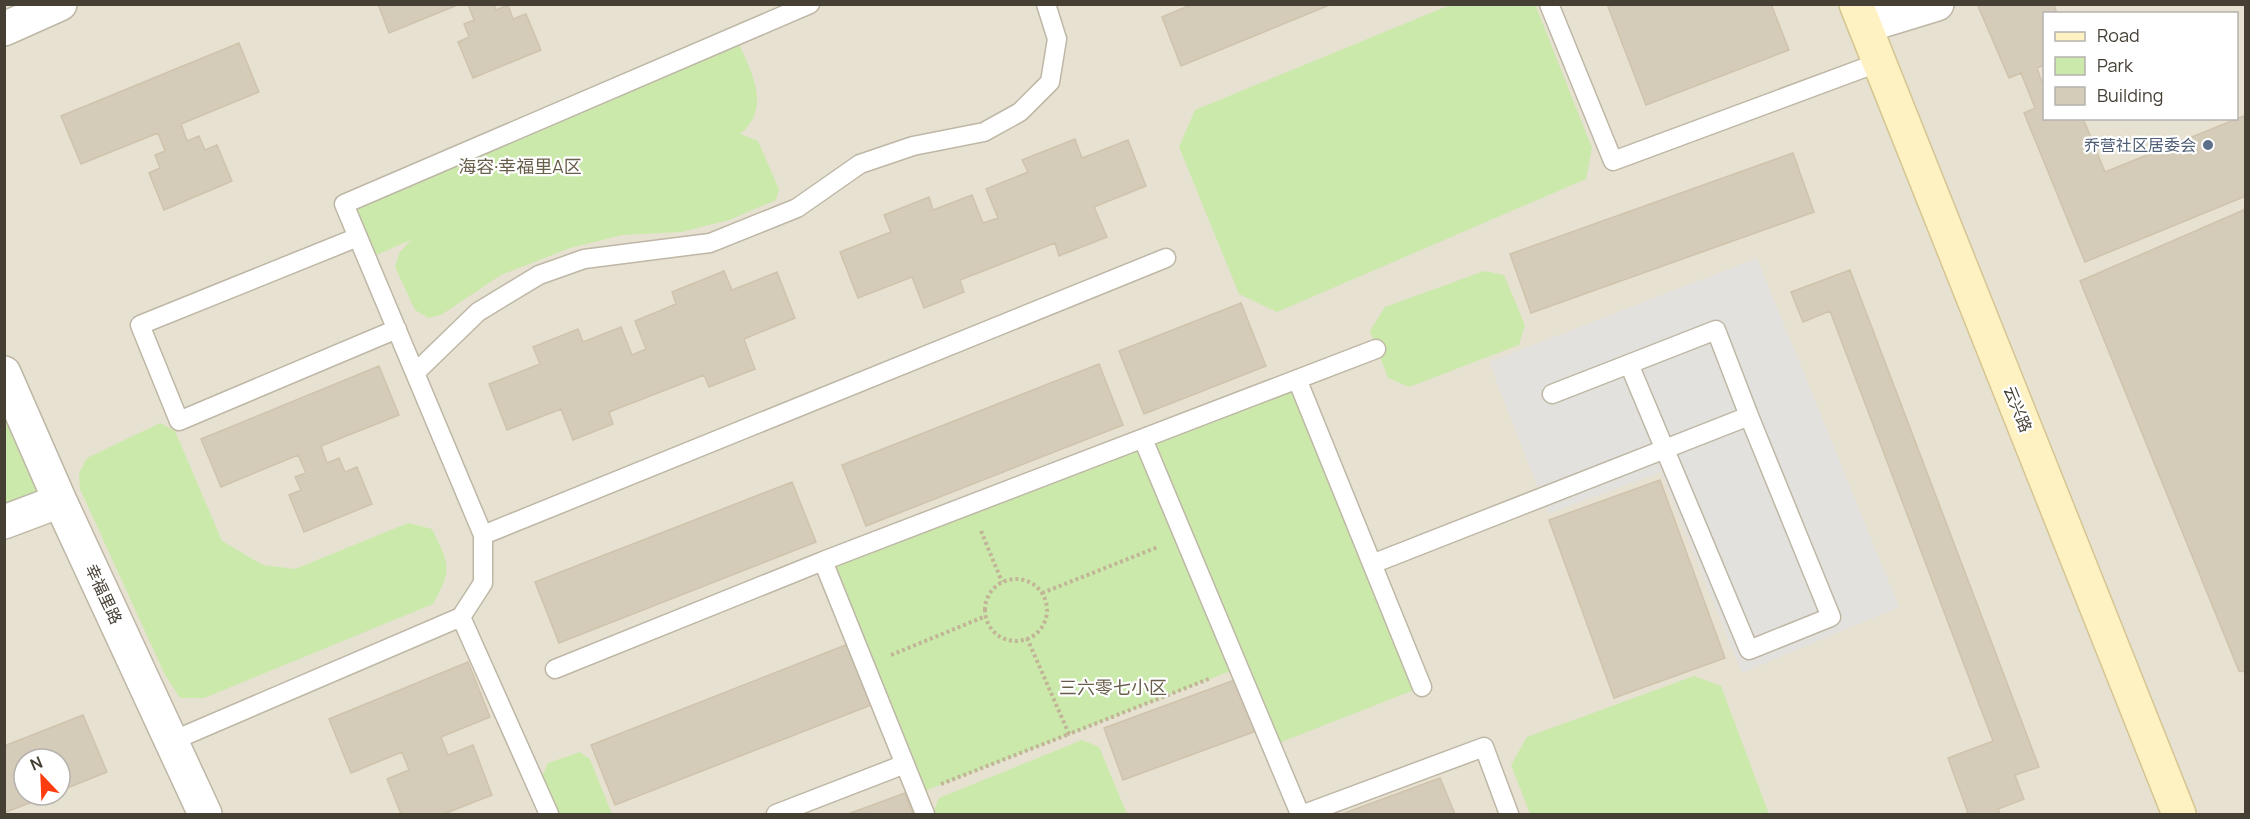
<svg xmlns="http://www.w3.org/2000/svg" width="2250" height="819" viewBox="0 0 2250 819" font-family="Manrope,'Noto Sans SC',sans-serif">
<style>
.residential{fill:#e7e1d2;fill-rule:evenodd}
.green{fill:#cbe9ab}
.parking{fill:#e3e1dd}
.building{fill:#d5cbb9;stroke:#d0c3ac;stroke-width:1.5}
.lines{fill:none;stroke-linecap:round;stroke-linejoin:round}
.lane-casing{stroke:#bfb7a6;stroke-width:21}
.street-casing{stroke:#bfb7a6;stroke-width:36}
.secondary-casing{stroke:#d5c592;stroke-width:36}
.path{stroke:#c1b497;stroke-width:4;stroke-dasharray:3 3;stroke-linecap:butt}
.lane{stroke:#fff;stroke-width:18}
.street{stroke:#fff;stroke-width:33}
.secondary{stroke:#fff2c2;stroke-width:33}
.service-dot{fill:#5c6f8a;stroke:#fff;stroke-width:2}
.labels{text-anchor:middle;stroke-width:4.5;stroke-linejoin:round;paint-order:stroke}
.service-label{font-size:16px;fill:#4e5e75;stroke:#fff;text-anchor:end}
.street-label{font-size:16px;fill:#453f34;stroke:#fff}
.neighbourhood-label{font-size:18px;fill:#685e4a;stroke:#fff}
</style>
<rect width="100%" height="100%" fill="#f3efe4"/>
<path class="residential" d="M5 5H2245V814H5ZM2044 14H2236V118H2044ZM24 759H60V795H24Z"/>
<path class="green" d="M1535 4 1592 148 1586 179 1277 312 1239 294 1179 147 1195 110 1450 5Z
M735 36C749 67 774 107 740 134L758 141 779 189 776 200 729 220 681 232 622 235 570 248 501 275 441 315 428 318 415 310 395 267 400 252 411 240 367 259 344 204Z
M1484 271 1504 275 1525 325 1519 345 1409 387 1388 378 1370 331 1385 307Z
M4 373 60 501 4 522Z
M1297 379 1422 687 1271 746 1238 668 917 794 823 561Z
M160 423 175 431 222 541 263 565 295 569 408 523 432 529C449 564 453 569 433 604L204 698H180L165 675 80 489 79 473 87 458Z
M1694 676 1721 686 1769 814H1530L1511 765 1527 737Z
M1082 740 1099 747 1127 814H933L939 798Z
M580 752 590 759 612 814H558L542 777 548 763Z"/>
<path class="parking" d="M1757 258 1899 607 1742 673 1661 472 1548 514 1489 362Z"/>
<path class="building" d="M378 4H460L389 33Z
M468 4H494L496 10 508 5 513 19 526 14 541 50 473 78 458 42 469 37 464 24 474 20Z
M1193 4H1332L1181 66 1162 17Z
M1607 4H1771L1789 50 1646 105Z
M1982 4H2054L2057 14H2044V65L2037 68 2044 88V118H2083L2105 172 2246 115V196L2085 262 2024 113 2035 108 2021 73 2009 78 1978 6Z
M239 43 259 92 181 124 187 141 199 136 205 150 217 145 232 181 164 210 149 173 160 168 155 155 165 151 158 133 81 164 61 116Z
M1075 139 1082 158 1128 140 1146 186 1094 207 1107 237 1059 256 1055 243 960 280 964 292 924 308 912 277 858 298 840 252 891 232 884 215 929 197 933 210 972 195 983 223 998 218 986 189 1028 172 1022 160Z
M1793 153 1814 212 1531 313 1510 254Z
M2246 209V672L2239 671 2080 281Z
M1850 270 2039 767 2015 775 2024 799 1998 809 2000 814H1964L1968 813 1948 758 1993 741 1830 311 1803 322 1791 292Z
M724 271 732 290 777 272 795 318 744 339 755 369 709 387 704 375 609 412 613 424 573 440 561 409 507 430 489 384 540 364 533 347 578 329 583 342 621 327 632 355 646 349 635 321 676 304 672 292Z
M1241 303 1266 366 1144 414 1119 351Z
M1099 364 1123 425 866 526 842 465Z
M379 366 399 415 321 446 327 463 339 458 345 472 357 467 372 504 304 532 289 495 301 490 295 477 306 473 298 455 221 487 201 439Z
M1660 480 1725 658 1614 698 1549 520Z
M792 482 816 542 559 643 535 582Z
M848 644 871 705 615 805 591 745Z
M468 662 490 717 441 737 448 755 473 745 492 795 444 814H401L387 779 409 770 402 752 351 773 329 719Z
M1240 678 1259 730 1123 780 1104 728Z
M83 715 107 772 60 791V759H24V795H50L4 813V746Z
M1440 778 1455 814H1342Z
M905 793 913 814H848Z"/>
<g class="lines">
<defs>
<path id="lane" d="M1549 4 1613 161 1880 62
M358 237 140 325 179 421 397 329
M415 373 478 312 539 275 584 259 710 243 797 208 860 164 913 146 984 132 1020 112 1050 82 1057 39 1046 4
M1297 379 1422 687
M1552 394 1629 364
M1143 439 1300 814
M483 535 344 204 810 4
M1372 564 1749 416 1716 330 1629 364 1749 650 1831 617 1749 416
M461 617 549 814
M555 669 823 561
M172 741 461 617 483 583V535L1166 258
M776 814 905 764
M925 814 823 561 1376 349
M1304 814 1484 747 1509 814"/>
<path id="street" d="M1865 26 1937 4
M4 29 60 4
M4 373 60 501 205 814
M4 522 60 501"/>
<path id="secondary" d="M1856 4 2179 814"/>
</defs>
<use href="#lane" class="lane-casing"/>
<use href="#street" class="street-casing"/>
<use href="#secondary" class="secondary-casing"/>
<path class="path" d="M981 531 1002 582
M985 610a31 31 0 1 1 62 0a31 31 0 1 1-62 0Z
M1042 593 1158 547
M1027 638 1069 734 1211 678
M891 655 986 616
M941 784 1069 734"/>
<use href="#lane" class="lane"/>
<use href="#street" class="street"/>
<use href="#secondary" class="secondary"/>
</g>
<circle class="service-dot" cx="2208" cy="145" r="6"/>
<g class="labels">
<g class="service-label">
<text x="2196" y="151">乔营社区居委会</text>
</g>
<g class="street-label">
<text transform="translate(2018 409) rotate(68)" y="6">云兴路</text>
<text transform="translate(104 594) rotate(65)" y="6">幸福里路</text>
</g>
<g class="neighbourhood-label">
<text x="520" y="173">海容·幸福里A区</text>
<text x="1113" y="694">三六零七小区</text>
</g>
</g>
<rect width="2250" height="819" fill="none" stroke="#453f34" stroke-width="12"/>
<rect x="2043" y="12" width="195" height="108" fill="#ffffff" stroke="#b5b2ae" stroke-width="1.5"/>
<rect x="2055" y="32" width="30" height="9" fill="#fff2c2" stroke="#b5b2ae" stroke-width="1.5"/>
<text x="2097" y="42" font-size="18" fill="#453f34">Road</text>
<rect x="2055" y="57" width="30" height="18" fill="#cbe9ab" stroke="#b5b2ae" stroke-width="1.5"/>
<text x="2097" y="72" font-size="18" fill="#453f34">Park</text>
<rect x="2055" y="87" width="30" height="18" fill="#d5cbb9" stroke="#b5b2ae" stroke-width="1.5"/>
<text x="2097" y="102" font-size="18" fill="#453f34">Building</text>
<g transform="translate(42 777) rotate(337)"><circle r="28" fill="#ffffff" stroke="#b5b2ae" stroke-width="1.5"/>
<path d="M0-4.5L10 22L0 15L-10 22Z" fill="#ff3c0f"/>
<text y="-9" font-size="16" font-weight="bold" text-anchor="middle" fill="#453f34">N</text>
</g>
</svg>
